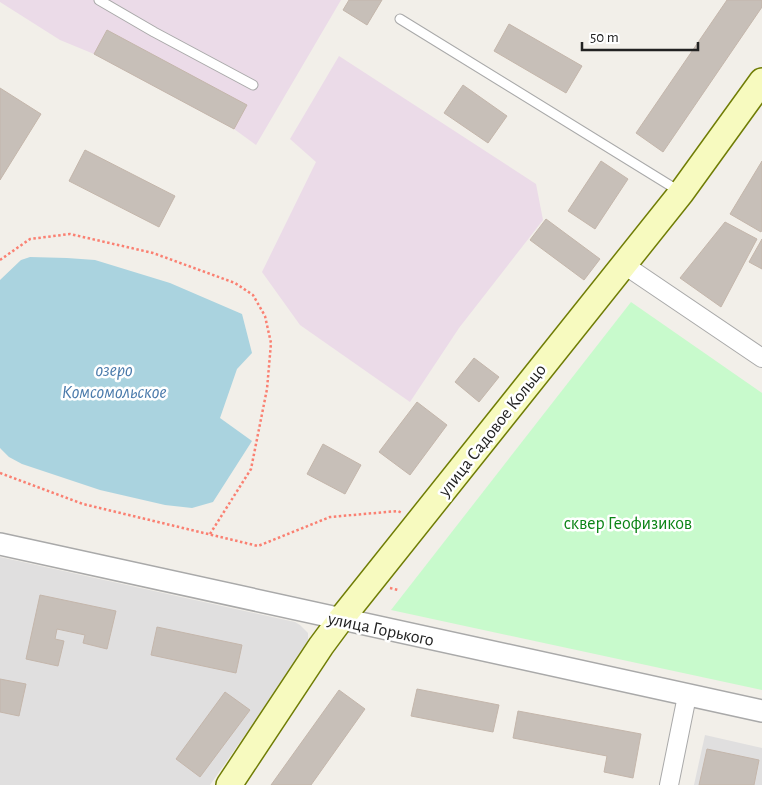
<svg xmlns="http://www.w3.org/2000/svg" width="762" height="785" viewBox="0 0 762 785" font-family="'Alegreya Sans',sans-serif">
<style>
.residential{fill:#e0dfdf}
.industrial{fill:#ebdbe8}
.park{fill:#c8facc}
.water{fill:#aad3df}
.building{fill:#c7bfb8;stroke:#c4b6ab}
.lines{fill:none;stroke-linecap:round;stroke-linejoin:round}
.service-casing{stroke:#a9a9a9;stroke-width:11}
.minor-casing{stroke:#a9a9a9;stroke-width:20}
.tertiary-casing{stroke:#a9a9a9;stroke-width:24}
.secondary-casing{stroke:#707d05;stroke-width:28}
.path{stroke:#fa8072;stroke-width:2.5;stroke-dasharray:2.5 2.5;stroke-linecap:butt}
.service{stroke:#fff;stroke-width:9}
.minor{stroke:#fff;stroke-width:18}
.tertiary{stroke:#fff;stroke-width:21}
.secondary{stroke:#f7fabf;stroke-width:25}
.labels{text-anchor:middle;stroke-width:5;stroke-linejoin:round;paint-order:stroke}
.street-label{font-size:18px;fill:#222;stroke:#fff}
.park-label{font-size:18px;fill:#0c8416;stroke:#fff}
.water-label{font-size:19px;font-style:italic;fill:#4a7aab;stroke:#fff}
</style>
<rect width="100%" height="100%" fill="#f2efe9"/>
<path class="residential" d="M0 557 295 622 300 625 308 633V645L210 785H0Z
M705 735 762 748V785H694Z"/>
<path class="industrial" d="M0 0H341L256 145 234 129 94 54 60 40 0 2Z
M339 56 536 184 543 220 459 328 410 402 300 325 262 272 316 162 290 139Z"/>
<path class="park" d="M631 302 762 393V690L391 610Z"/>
<path class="water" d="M30 257 67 258 95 260 170 283 242 314 252 353 237 369 220 418 252 441 213 502 192 508 165 505 100 490 22 464 9 457 0 448V280L21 260Z"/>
<path class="building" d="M349 0H382L367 25 343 10Z
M727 0H762V7L663 152 636 133Z
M509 24 582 66 566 93 494 51Z
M107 30 247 105 234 129 94 54Z
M463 85 507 116 488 143 444 113Z
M0 88 41 114 0 180Z
M85 150 175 196 159 227 69 181Z
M601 161 628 179 595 229 568 211Z
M762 161V230L761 232 730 214Z
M546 219 600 259 584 280 530 240Z
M725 222 757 239 721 307 680 278Z
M762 239V269L749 262Z
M474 358 499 377 479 402 455 382Z
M417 402 447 425 410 475 379 452Z
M323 444 361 465 345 494 307 474Z
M40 595 116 611 107 649 83 643 85 635 57 629 55 639 64 641 58 666 26 659Z
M157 627 242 645 236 673 151 655Z
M0 679 26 684 19 716 0 712Z
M417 689 499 705 493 732 411 716Z
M339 690 365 709 311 785H271Z
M225 692 250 710 200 777 176 759Z
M518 711 641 734 633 778 604 772 607 756 513 738Z
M707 749 759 760 754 785H699Z"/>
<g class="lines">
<defs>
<path id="service" d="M99 0 154 32 253 85
M400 19 679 191"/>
<path id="minor" d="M623 264 762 358
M669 785 687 696"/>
<path id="tertiary" d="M0 544 762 711"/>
<path id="secondary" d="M229 785 321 646 341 619 681 193 762 81"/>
</defs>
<use href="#service" class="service-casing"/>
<use href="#minor" class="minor-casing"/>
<use href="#tertiary" class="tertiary-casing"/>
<use href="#secondary" class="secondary-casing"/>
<path class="path" d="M0 260 30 239 70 234 153 253 235 283 253 295 265 316 271 343 267 389 251 469 210 534
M0 473 83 504 258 546 330 517 398 511 402 513
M390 588 398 590"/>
<use href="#service" class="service"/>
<use href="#minor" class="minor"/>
<use href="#tertiary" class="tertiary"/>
<use href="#secondary" class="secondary"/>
</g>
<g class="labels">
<g class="street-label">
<text transform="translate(492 430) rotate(-52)" y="6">улица Садовое Кольцо</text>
<text transform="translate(381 629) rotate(12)" y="6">улица Горького</text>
</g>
<g class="park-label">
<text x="628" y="529">cквер Геофизиков</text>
</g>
<g class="water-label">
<text x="114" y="376">озеро<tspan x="114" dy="22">Комсомольское</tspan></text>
</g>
</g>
<path d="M582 42v8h116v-8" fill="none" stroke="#222222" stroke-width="2.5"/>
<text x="590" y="42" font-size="15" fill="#222222" stroke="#ffffff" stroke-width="4" paint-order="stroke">50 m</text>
</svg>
